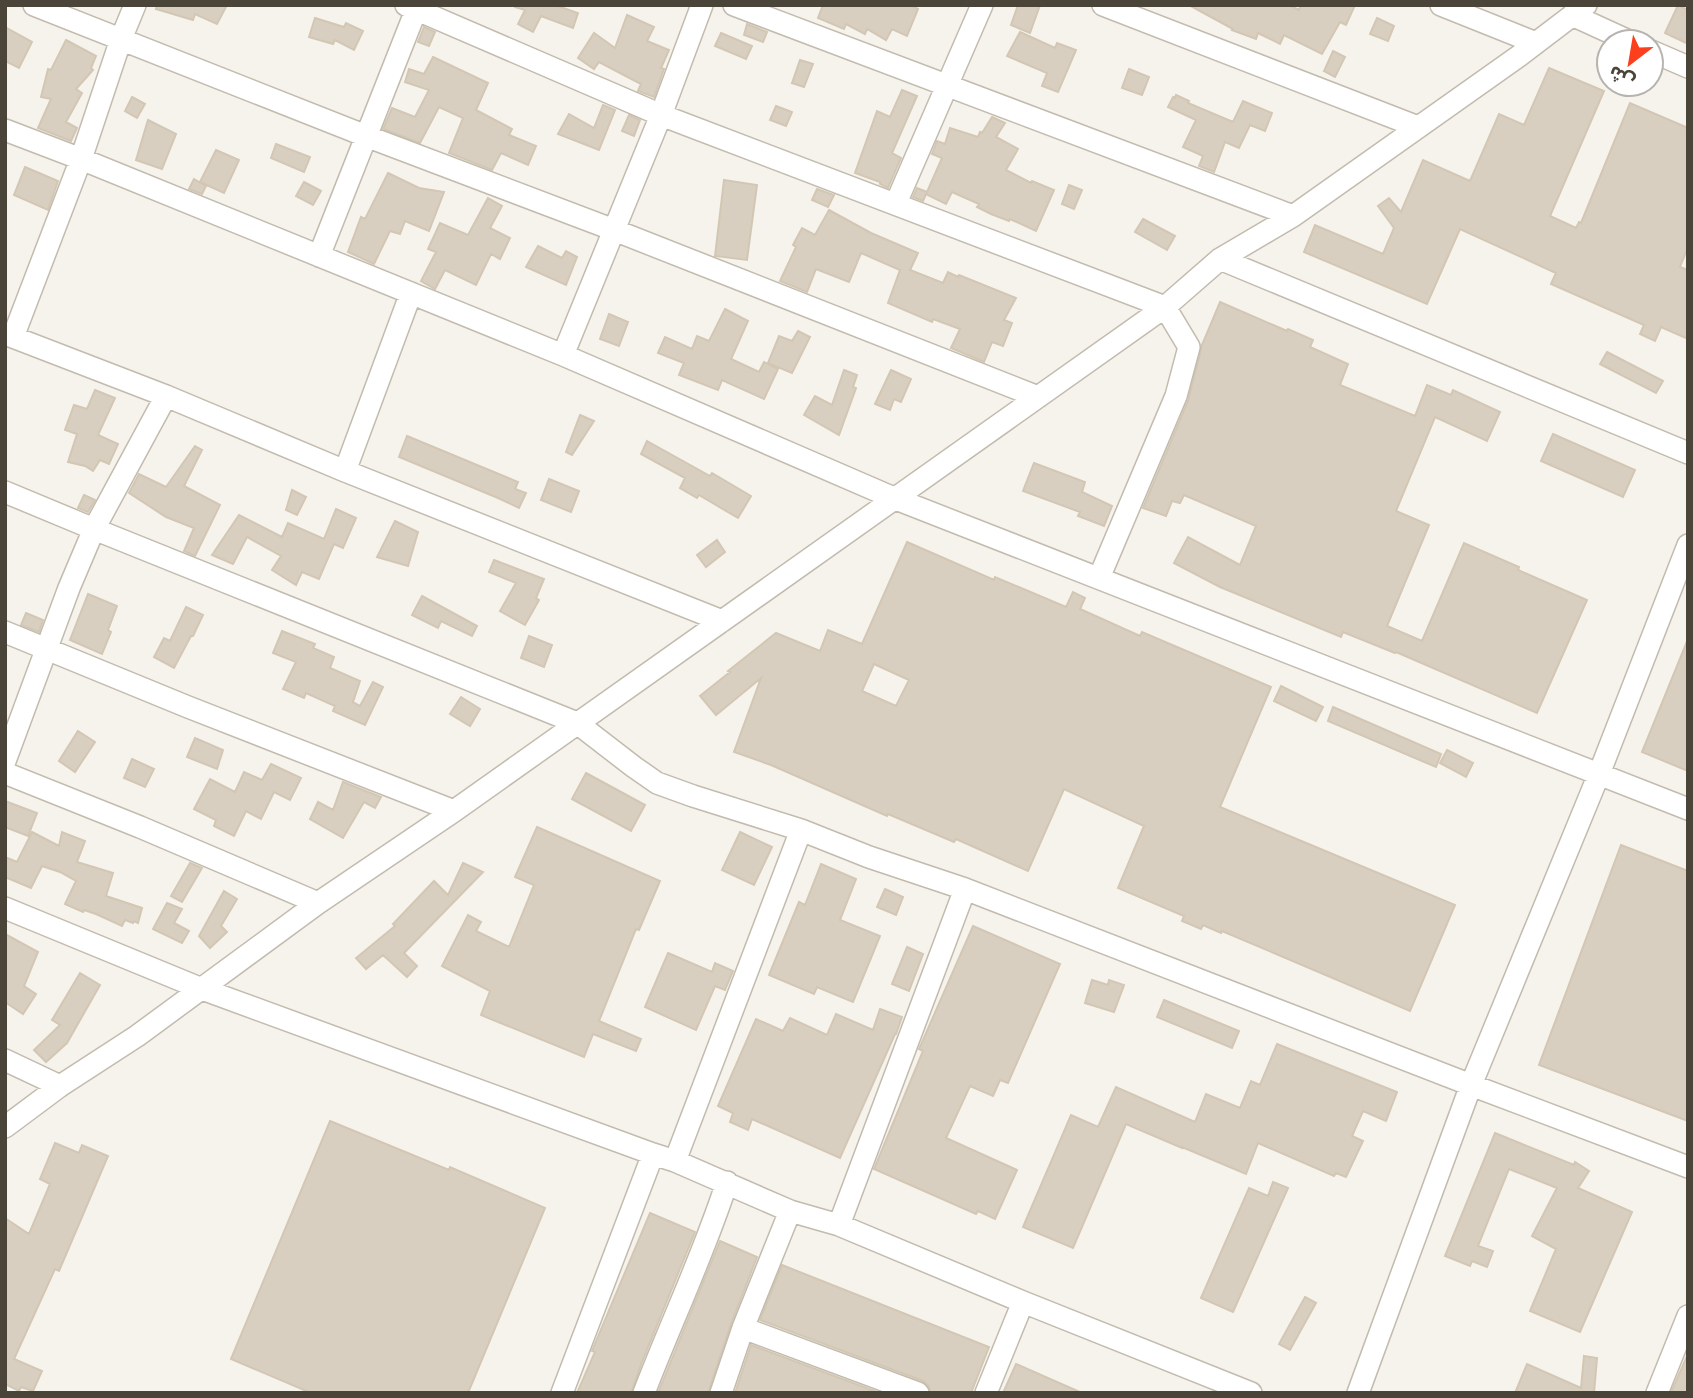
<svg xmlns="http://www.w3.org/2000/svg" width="1693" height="1398" viewBox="0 0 1693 1398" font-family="'Public Sans','Noto Sans Arabic',sans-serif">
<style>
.building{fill:#d8cfc1;stroke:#d3c7b4;stroke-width:2;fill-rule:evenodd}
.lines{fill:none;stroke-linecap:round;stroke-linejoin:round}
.minor-casing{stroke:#c2bbae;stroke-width:24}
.minor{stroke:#fff;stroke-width:21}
</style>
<rect width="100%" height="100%" fill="#f6f3ec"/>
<path class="building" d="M157 5H227L217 24 195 14 193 20 156 9Z
M515 5H555L578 13 573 28 541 16 533 32 518 24 525 10 515 7Z
M823 5H910L918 9 907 36 892 29 886 40 867 29 865 34 846 24 844 29 818 18Z
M1018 5H1040L1030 33 1011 25Z
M1189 5H1289L1299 10 1301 5H1355L1346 25 1340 22 1322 54 1284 35 1280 44 1258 33 1256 39 1232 30 1233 29Z
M1678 5 1688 10V44L1665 33Z
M627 15 654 27 647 41 669 50 661 68 664 69 654 97 638 91 641 84 599 62 594 69 578 58 594 33 615 48Z
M315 18 344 27 346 23 363 31 354 50 335 40 333 44 309 37Z
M1377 18 1394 26 1388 41 1370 34Z
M747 24 767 32 763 42 744 35Z
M5 27 32 42 19 68 5 61Z
M424 27 435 32 429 46 418 42Z
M1020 32 1055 48 1057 43 1076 50 1058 92 1042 86 1047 73 1007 56Z
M721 33 752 46 746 59 715 46Z
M66 40 96 56 91 68 93 70 76 89 82 93 66 122 77 128 71 141 38 128 51 99 41 97 48 69 51 70Z
M1333 51 1345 57 1335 77 1324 71Z
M433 57 488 83 476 110 512 129 509 135 536 146 528 165 501 153 492 170 449 153 463 118 439 107 420 143 383 129 392 108 415 117 429 90 405 82 409 69 424 74Z
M800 60 813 64 804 87 792 83Z
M1549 68 1604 91 1550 216 1576 228 1579 222 1581 223 1630 103 1688 128V247L1680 267 1688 270V339L1661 327 1655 341 1640 334 1644 325 1551 284 1556 273 1460 229 1427 304 1304 252 1315 225 1383 254 1394 228 1378 206 1389 198 1401 212 1423 160 1470 181 1499 114 1524 125Z
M1129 69 1149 77 1142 95 1122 88Z
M902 90 917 96 892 153 901 158 888 188 880 184V182L855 173 877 111 890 117Z
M1176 95 1189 101 1188 103 1233 122 1243 101 1272 113 1265 131 1250 125 1239 148 1225 142 1214 172 1199 166 1203 156 1183 147 1196 120 1168 107 1173 97 1175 98Z
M132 97 145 104 137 118 125 111Z
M603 105 615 110 599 150 558 134 569 114 594 128Z
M776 106 792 112 786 126 770 120Z
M629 115 640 120 634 136 622 131Z
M992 117 1005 123 996 137 1018 149 1006 170 1031 183 1032 181 1054 190 1036 231 1010 219 1009 221 991 214 977 207 979 204 952 192 946 204 926 194 923 201 913 197 917 188 927 192 942 158 932 154 937 141 945 144 950 128 978 137 980 132 982 133Z
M148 120 176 134 162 169 136 160Z
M276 144 310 157 304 172 271 158Z
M216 150 239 160 224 193 200 182Z
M25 167 58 181 48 210 14 195Z
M388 173 419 188 444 192 429 231 405 221 400 234 390 231 374 264 348 252 361 217 365 219Z
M194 179 206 186 202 194 189 189Z
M724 180 757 185 747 260 715 256Z
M304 182 321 191 313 205 296 196Z
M1069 185 1082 190 1074 209 1062 204Z
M817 189 834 195 828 207 812 200Z
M488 198 502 206 490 228 510 238 500 259 491 254 476 285 445 270 435 289 421 281 436 252 428 249 440 223 468 235Z
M829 210 871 233 918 253 910 270 943 283 948 272 958 277 959 275 1016 298 1004 320 1012 323 1003 346 992 342 984 362 951 348 960 329 933 319 932 322 888 303 900 270 861 253 849 282 816 269 807 292 780 281 796 247 793 245 802 228 815 235Z
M1143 219 1175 236 1167 250 1135 232Z
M538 246 562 258 566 251 577 257 566 285 526 267Z
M1220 302 1287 331 1288 329 1313 340 1310 347 1348 364 1340 385 1415 416 1427 385 1451 395 1453 390 1500 412 1487 441 1435 417 1396 511 1429 525 1387 626 1422 641 1464 543 1519 567 1518 570 1587 600 1537 713 1396 652 1395 653 1343 632 1341 637 1220 587 1174 563 1188 537 1240 565 1256 526 1184 495 1180 503 1172 501 1166 516 1143 508 1188 401 1202 345Z
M725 309 748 321 731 359 759 372 764 362 778 369 764 399 722 380 718 390 679 375 684 363 658 353 665 337 692 349 697 336 709 341Z
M609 314 628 322 619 346 600 339Z
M798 331 810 337 792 373 768 363 779 336 792 341Z
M1607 352 1663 381 1656 393 1600 364Z
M844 370 857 375 853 387 856 388 839 435 804 415 815 396 832 405Z
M891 370 911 379 901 402 894 399 890 410 875 404Z
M95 390 115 398 98 435 118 444 109 464 100 460 93 471 85 466 68 462 77 434 65 430 74 405 87 409Z
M580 415 594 421 572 455 566 452Z
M1553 434 1635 470 1623 497 1541 461Z
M407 436 518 482 515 489 526 493 519 508 498 498 399 457Z
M647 441 710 476 712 473 751 496 738 518 699 495 697 498 680 488 685 478 641 454Z
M195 446 202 450 184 486 220 505 195 556 184 551 194 528 166 517 129 493 139 474 166 487Z
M1034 463 1085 482 1082 492 1112 506 1104 526 1078 516 1080 512 1023 491Z
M549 479 579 491 571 512 541 500Z
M292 490 306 497 297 515 286 510Z
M84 495 95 500 88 512 78 508Z
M336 509 356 518 343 548 334 544 319 579 302 572 296 585 272 570 281 556 247 537 233 564 212 555 239 515 282 537 288 523 324 539Z
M395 521 418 532 408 566 377 557Z
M717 540 725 552 706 567 697 555Z
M907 542 994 580 995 577 1066 607 1073 592 1085 598 1080 609 1140 636 1142 632 1271 687 1220 807 1455 905 1410 1011 1222 931 1221 933 1203 925 1201 929 1182 921 1184 916 1118 888 1144 826 1064 789 1028 871 956 839 954 842 888 814 887 816 771 765 734 752 761 678 716 715 700 696 730 672 728 671 776 633 820 651 828 630 862 644ZM874 664 909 680 896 706 862 691Z
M494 560 544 579 536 598 539 600 525 625 500 611 516 583 489 572Z
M88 594 117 606 108 630 111 632 102 654 70 640Z
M422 596 477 626 472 636 441 621 438 628 412 615Z
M186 607 203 615 193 636H191L174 668 154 657 164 638 170 641Z
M26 613 43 620 39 632 21 625Z
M282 631 315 644 313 648 334 657 330 668 360 681 353 702 360 706 373 682 383 687 365 725 333 711 335 706 306 693 304 698 283 689 296 662 273 653Z
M529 636 552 645 544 667 521 658Z
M1688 639V771L1642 752Z
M1281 686 1323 707 1316 721 1274 701Z
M461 697 480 709 470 726 450 714Z
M1333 707 1441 754 1436 767 1328 721Z
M78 731 95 742 75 772 59 761Z
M195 738 223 750 217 769 187 757Z
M1447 750 1473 763 1466 777 1440 763Z
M132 759 154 769 145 787 124 778Z
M271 764 301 778 290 800 274 792 261 819 246 811 234 836 214 826 216 820 194 809 210 779 235 792 244 772 262 780Z
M586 773 645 805 631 831 572 799Z
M343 782 381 797 375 808 364 802 343 838 310 819 318 802 333 810Z
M5 801 37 813 28 836 5 827Z
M537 827 660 881 639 930 636 929 599 1021 641 1039 636 1051 593 1034 584 1057 481 1015 490 991 442 966 468 915 481 922 476 931 509 947 534 885 515 877Z
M32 832 59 846 62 832 85 841 77 862 113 873 106 896 142 908 138 923 134 921 133 923 125 920 122 926 96 914 84 910 83 912 65 904 76 881 60 872 42 866 31 888 5 877V857L17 862Z
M740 832 772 847 754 885 722 870Z
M1621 845 1688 871V1121L1539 1065Z
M190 863 202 868 182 902 171 896Z
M463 863 483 872 404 953 417 966 407 977 383 955 366 969 356 958 395 926 393 924 434 881 448 895Z
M821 864 856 879 840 920 880 936 853 1002 817 987 814 994 769 975 799 902 805 905Z
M885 889 903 897 896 915 877 907Z
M224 891 237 899 221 926 227 932 210 948 199 936Z
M167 903 182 909 174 923 189 931 182 943 153 929Z
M973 926 1060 964 1008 1083 1000 1080 993 1096 970 1086 946 1138 1017 1170 995 1219 978 1211 976 1214 874 1169 923 1051 919 1049Z
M5 934 38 952 24 986 36 994 23 1014 5 1002Z
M907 947 923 954 909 991 892 984Z
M668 953 712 972 715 963 733 971 725 990 715 986 696 1030 645 1007Z
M80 973 100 985 67 1043 46 1062 34 1050 60 1025 52 1020Z
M1092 980 1108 985 1109 980 1124 985 1114 1012 1085 1003Z
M1164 1000 1239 1031 1232 1048 1157 1017Z
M880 1009 902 1017 896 1034H895L840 1158 752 1119 748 1130 730 1122 733 1113 718 1106 756 1019 783 1031 790 1018 827 1035 836 1014 873 1030Z
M1277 1044 1397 1092 1386 1121 1363 1111 1352 1136 1363 1141 1346 1177 1336 1173 1334 1176 1258 1143 1246 1174 1182 1147V1148L1126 1124 1073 1248 1023 1227 1071 1115 1098 1127 1116 1087 1195 1122 1206 1094 1240 1108 1251 1081 1260 1085Z
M330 1121 449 1170 450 1167 545 1208 468 1393H311L231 1359Z
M1495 1133 1574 1165 1575 1162 1589 1171 1578 1188 1632 1212 1580 1332 1530 1311 1556 1249 1532 1236 1557 1188 1509 1169 1478 1246 1493 1251 1487 1267 1472 1261 1470 1266 1445 1256Z
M55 1143 79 1153 82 1145 108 1156 59 1271 55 1269 14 1359 42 1371 33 1391 21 1387 19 1391 5 1384V1218L29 1234 50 1184 40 1179Z
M1273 1182 1288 1188 1233 1312 1201 1298 1249 1188 1268 1196Z
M650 1213 695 1232 642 1362 631 1393H577L595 1352 592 1351 594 1346Z
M720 1241 757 1257 731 1324 708 1393H658Z
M782 1265 989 1347 971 1393H931L928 1385 923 1381 760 1320Z
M1305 1297 1316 1303 1290 1350 1279 1344Z
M751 1345 880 1393H735Z
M1688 1354V1393H1671L1672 1390Z
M1584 1356 1597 1358 1594 1393H1515L1527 1364 1581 1388Z
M1016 1364 1082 1393H1003Z"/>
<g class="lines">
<defs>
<path id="minor" d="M34 5 366 136 614 230 1038 397
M406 5 661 115 1165 307 1189 347 1176 396 1099 578
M734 5 1293 216
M1103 5 1418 127
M1441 5 1536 43
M1572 15 1631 42
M1651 51 1688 67
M5 130 81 159 563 355 896 499 1688 809
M896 203 982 5
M319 256 418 5
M1220 259 1688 453
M5 334 166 396 345 471 722 621
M13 337 81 159 121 39 135 5
M563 355 661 115 702 5
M345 471 411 293
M5 492 94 529 577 723 634 767 657 783 693 796 801 830 869 857 965 889 1471 1085 1688 1167
M5 632 188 707 454 811
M5 761 69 588 94 529 166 396
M5 773 140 827 318 903
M5 908 202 989 653 1154 675 1161 790 1211 839 1225 1023 1302 1251 1393
M5 1060 60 1086
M5 1127 60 1086 137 1036 318 903 454 811 1165 307 1220 259 1293 216 1519 56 1586 5
M675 1161 801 830
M839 1225 965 889
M743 1328 918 1393
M562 1393 653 1154
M644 1393C671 1322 704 1254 727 1182
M721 1393 743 1328 790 1211
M986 1393 1023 1302
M1358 1393 1471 1085 1599 774 1688 545
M1657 1393 1688 1316"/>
</defs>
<use href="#minor" class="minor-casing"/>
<use href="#minor" class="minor"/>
</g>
<rect width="1693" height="1398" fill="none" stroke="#4b4439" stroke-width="14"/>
<g transform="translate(1630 63) rotate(211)"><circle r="33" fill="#ffffff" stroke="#b7b4b0" stroke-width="2"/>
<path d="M0-5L12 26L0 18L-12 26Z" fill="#fc3f1d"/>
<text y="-10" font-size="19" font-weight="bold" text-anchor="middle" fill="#4b4439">ش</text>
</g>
</svg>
